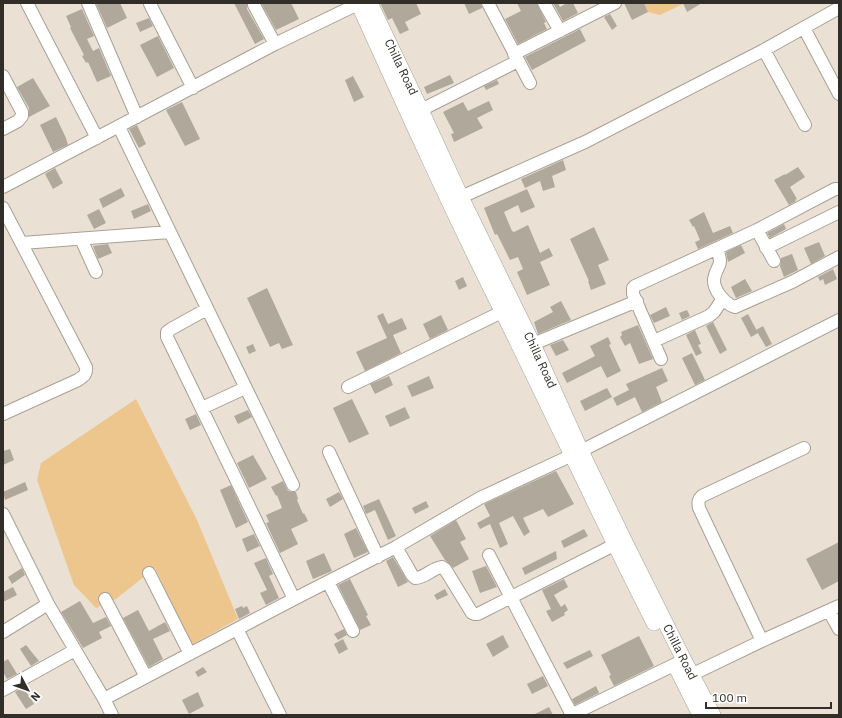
<svg xmlns="http://www.w3.org/2000/svg" width="842" height="718" viewBox="0 0 842 718" font-family="'IBM Plex Sans',sans-serif">
<style>
.green{fill:#edc68e}
.building{fill:#b1a89c}
.lines{fill:none;stroke-linecap:round;stroke-linejoin:round}
.minor-casing{stroke:#a8a094;stroke-width:14}
.major-casing{stroke:#a8a094;stroke-width:16}
.minor{stroke:#fff;stroke-width:12}
.major{stroke:#fff;stroke-width:15}
.labels{text-anchor:middle;stroke-width:3;stroke-linejoin:round;paint-order:stroke}
.street-label{font-size:12px;fill:#312e29;stroke:#fff}
</style>
<rect width="100%" height="100%" fill="#eae1d4"/>
<path class="green" d="M644 3H685L660 15 648 12Z
M136 399 197 520 238 619 191 645 155 568 116 599 96 608 74 585 37 480 41 463Z"/>
<path class="building" d="M96 3H120L127 18 107 28Z
M234 3H247V9L264 39 255 44Z
M261 3H291L299 19 276 30Z
M380 3H416L421 14 405 22 409 30 400 34 392 18 388 20Z
M464 3H481L482 8 469 14Z
M517 3H537L546 22 544 23 547 29 518 44 505 19 521 11Z
M553 3H558L560 7 567 3H573L578 13 563 21Z
M624 3H644L648 12 632 20Z
M683 3H702L687 12Z
M82 9 94 36 87 39 93 51 99 48 111 76 97 82 88 62 86 63 82 56 84 55 70 28 71 27 66 16Z
M610 14 617 26 612 30 604 17Z
M149 18 153 26 140 32 136 23Z
M580 29 586 41 532 70 525 57Z
M158 36 174 68 157 77 140 45Z
M450 75 454 83 427 94 424 87Z
M353 76 364 97 354 102 345 80Z
M33 78 50 106 29 117V108L17 87Z
M497 80 499 84 486 90 484 86Z
M489 101 493 110 477 118 483 128 454 142 451 134 454 133 443 112 463 102 468 111Z
M182 102 200 139 185 146 166 110Z
M56 117 66 138 68 145 53 152 40 125Z
M137 125 146 144 139 148 129 129Z
M563 160 566 170 552 176 555 187 543 191 540 181 525 188 521 179Z
M798 167 805 177 790 187 797 199 795 200 796 201 789 205 774 180 785 174V175Z
M55 168 63 183 53 189 45 174Z
M121 188 125 196 103 208 99 199Z
M527 189 535 207 521 213 518 205 504 212 512 231 514 232 528 225 540 253 549 248 553 256 540 262 550 285 527 295 517 272 523 269 518 257 510 260 497 234 495 235 484 208Z
M148 204 151 211 134 219 131 211Z
M99 209 106 223 94 229 87 215Z
M704 212 713 233 730 226 733 233 698 249 695 242 700 240 694 226 693 227 689 220Z
M784 224 786 229 770 238 767 233Z
M594 227 609 260 598 265 606 284 591 290 588 281H589L570 239Z
M819 242 825 256 811 264 804 248Z
M108 244 112 253 98 259 93 246Z
M741 245 745 253 728 262 726 252Z
M792 254 798 270 784 277 780 266 781 262V258Z
M833 269 837 279 825 285 823 279 820 281 818 277Z
M463 277 467 286 459 290 455 281Z
M745 279 752 291 736 298 731 287Z
M267 288 293 345 282 349 279 343 270 347 247 298Z
M561 301 571 320 538 334 534 322 553 312 550 307Z
M666 307 670 316 654 323 650 315Z
M687 310 690 316 682 320 679 313Z
M383 313 388 324 402 318 407 329 393 335 401 353 365 371 356 352 387 338 377 316Z
M748 314 758 333 751 337 741 318Z
M441 315 448 330 430 339 423 324Z
M713 322 727 350 720 354 706 326Z
M638 325 653 359 639 364 630 343 625 346 620 337 622 335 621 332Z
M763 326 772 344 766 347 756 330Z
M695 330 701 344 698 345 702 353 696 356 686 335Z
M608 337 611 344 609 345 621 371 607 378 601 366 567 383 562 373 595 356 590 346Z
M563 340 569 350 556 356 550 345Z
M253 344 256 351 249 354 246 347Z
M692 353 705 380 695 385 682 358Z
M662 368 668 381 656 387 662 402 642 412 635 397 617 406 613 398 629 390 626 384Z
M389 376 393 385 375 394 370 384Z
M429 376 434 388 412 397 407 386Z
M607 388 612 397 585 411 580 401Z
M352 399 369 434 349 443 333 408Z
M405 407 410 418 390 427 385 416Z
M248 410 252 417 238 424 234 416Z
M196 414 201 425 190 430 185 419Z
M10 449 14 460 3 465V451Z
M253 455 267 479 249 488 237 463Z
M556 471 574 504 548 517 543 509 523 518 530 532 524 536 513 516 499 523 508 544 500 548 490 524 480 529 477 523 490 516 484 504Z
M283 481 288 491 296 492 298 499 297 500 303 514 304 513 308 521 291 529 298 544 280 553 266 523 269 522 266 515 282 508 277 495 276 496 271 487Z
M25 482 28 490 5 500 3 492Z
M231 485 248 522 236 528 220 490Z
M339 492 343 499 330 507 326 499Z
M379 499 396 536 388 540 375 510 366 514 363 506Z
M426 501 429 507 415 514 412 508Z
M456 520 466 539 460 542 469 559 453 568 445 560 430 536Z
M356 528 368 552 354 558 344 534Z
M584 529 588 536 564 548 561 541Z
M254 534 260 546 247 552 242 539Z
M839 542V581L822 590 806 559Z
M556 551 557 559 525 575 522 568Z
M324 553 332 571 313 579 306 561Z
M393 557 408 582 398 587 386 561Z
M266 558 273 574 269 576 279 598 266 605 260 593 267 590 254 563Z
M486 566 497 587 480 593 472 571Z
M22 568 25 575 12 584 8 577Z
M350 579 368 615 366 616 371 625 360 630 338 585Z
M564 579 568 587 554 595 561 607 565 604 568 610 564 613 565 615 552 622 546 611 551 609 542 590Z
M13 587 17 595 3 602V592Z
M445 589 448 595 437 600 434 595Z
M80 601 93 623 106 617 111 626 99 632 102 638 83 648 61 612Z
M242 606 243 608 247 606 250 613 239 619 235 609Z
M138 610 149 631 165 622 170 631 153 639 163 659 149 667 123 618Z
M344 629 347 635 338 640 334 634Z
M503 635 509 647 493 657 486 644Z
M639 636 654 666 614 686 609 676 611 675 601 655Z
M343 639 348 649 339 654 334 644Z
M26 645 39 661 31 666 20 649Z
M590 650 593 656 567 669 563 663Z
M8 659 17 674 7 679 3 672V662Z
M203 667 207 672 198 677 195 672Z
M543 676 548 686 532 694 527 684Z
M596 686 599 693 575 705 572 699Z
M23 687 34 704 26 709 15 692Z
M198 692 204 706 189 714 182 700Z
M549 707 553 715H533Z"/>
<g class="lines">
<defs>
<path id="minor" d="M27 3 97 138
M88 3 137 117
M488 3 530 83
M544 3 560 31
M150 4 193 88
M254 5 275 44
M804 28 839 94
M764 50 805 125
M514 54 615 3
M3 76 22 112V116L18 121 3 129
M421 110 518 61
M119 127 293 485
M3 187 275 44 360 3
M461 197 585 142 764 50 839 8
M3 208 86 367C87 374 84 376 78 380L3 414
M757 230 774 261
M81 239 96 272
M22 243 170 232
M766 248 839 212
M717 249C724 268 717 263 714 279 713 290 725 304 735 307L792 282 839 257
M207 309 171 329 167 332V337L294 599
M654 341 709 316 714 312 722 300
M533 344 637 301
M661 359 633 294V288L635 286 757 230 835 189H839
M348 387 510 308
M202 408 245 388
M329 452 378 557
M3 514 48 604 104 699
M396 547 412 575 415 578C425 578 432 568 442 567L445 569 472 613 475 614H478L614 545
M489 555 572 715
M149 573 190 654
M328 582 353 631
M105 599 146 677
M829 611 839 629
M237 629 280 715
M3 632 48 604
M762 641 699 508C698 502 698 500 702 496L804 448
M691 675 768 638 839 606
M3 690 75 650
M112 715 104 699 294 599 396 547 480 498 581 451 839 320
M571 715 684 660"/>
<path id="major" d="M358 3C405 107 452 211 503 313 554 416 602 521 654 623
M370 3 421 110 461 197 533 344 581 451 626 544 684 660 713 715
M678 671 700 715"/>
</defs>
<use href="#minor" class="minor-casing"/>
<use href="#major" class="major-casing"/>
<use href="#minor" class="minor"/>
<use href="#major" class="major"/>
</g>
<g class="labels">
<g class="street-label">
<text transform="translate(401 67) rotate(64)" y="4">Chilla Road</text>
<text transform="translate(540 360) rotate(65)" y="4">Chilla Road</text>
<text transform="translate(680 652) rotate(63)" y="4">Chilla Road</text>
</g>
</g>
<rect width="842" height="718" fill="none" stroke="#312e29" stroke-width="8"/>
<g transform="translate(28 690) rotate(131)" stroke="#ffffff" stroke-width="3" paint-order="stroke">
<path d="M0-3L7 15L0 10L-7 15Z" fill="#312e29"/>
<text y="-6" font-size="11" font-weight="bold" text-anchor="middle" fill="#312e29">N</text>
</g>
<path d="M706 702v6h125v-6" fill="none" stroke="#312e29" stroke-width="2"/>
<text x="712" y="702" font-size="12" fill="#312e29" stroke="#ffffff" stroke-width="3" paint-order="stroke">100 m</text>
</svg>
